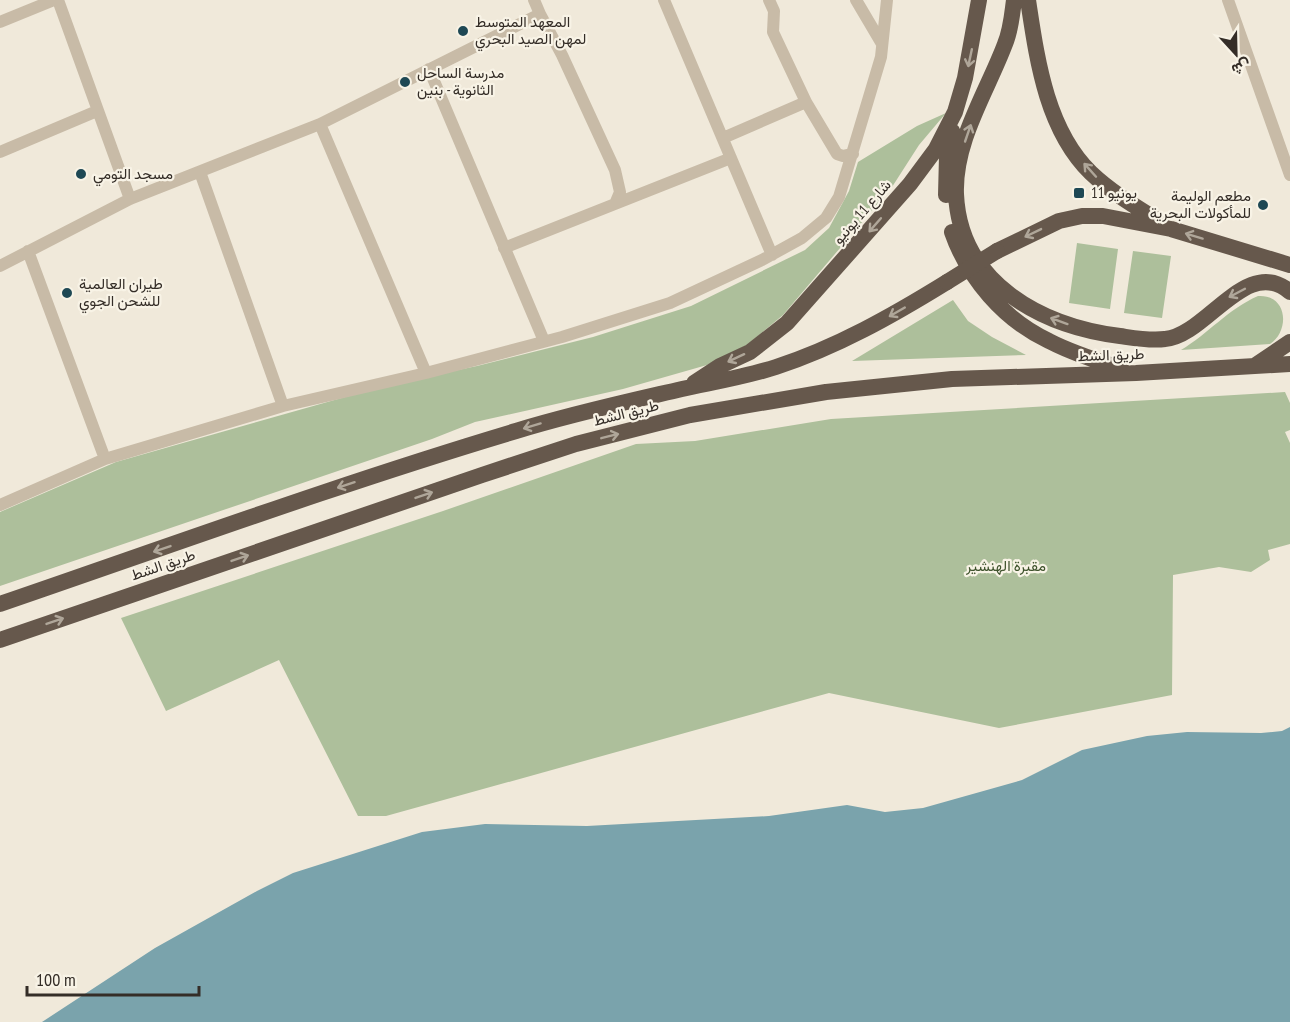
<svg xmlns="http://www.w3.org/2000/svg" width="1290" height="1022" viewBox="0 0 1290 1022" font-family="'PT Sans Narrow',Vazirmatn,sans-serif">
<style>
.green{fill:#adbf9b}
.water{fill:#7aa3ac}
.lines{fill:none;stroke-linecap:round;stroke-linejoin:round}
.minor{stroke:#c8bba7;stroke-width:12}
.trunk{stroke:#66584c;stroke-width:16}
.trunk-bridge{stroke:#66584c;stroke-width:16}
.oneway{stroke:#afa699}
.poi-dot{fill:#1e4854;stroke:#f8f3e6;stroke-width:2}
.labels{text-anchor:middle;stroke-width:4.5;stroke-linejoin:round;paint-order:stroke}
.poi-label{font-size:15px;fill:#342d27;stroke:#f8f3e6;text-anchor:start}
.street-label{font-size:15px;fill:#342d27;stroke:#f8f3e6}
.park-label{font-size:15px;fill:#3e522c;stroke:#f8f3e6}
</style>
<rect width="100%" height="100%" fill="#f0e9da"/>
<path class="green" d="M946 113 919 145 892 187 783 315 747 345 707 365 623 389 475 422 432 439 0 586V512L116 462 391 384 477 366 593 337 691 306 805 250 829 228 849 191 858 162 917 126Z
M1077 243 1118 249 1110 309 1069 303Z
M1133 251 1171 256 1162 318 1124 313Z
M1258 296C1288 294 1290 331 1270 344L1181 350C1208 334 1228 309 1258 296Z
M953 300 968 321 992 337 1026 355 852 361Z
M1285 392 1290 403V430L1285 432 1290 443V544L1268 550 1270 560 1251 572 1219 567 1173 575 1172 695 999 728 829 693 386 816H358L279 660 166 711 121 618 443 511 636 444 695 441 831 419Z"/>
<path class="water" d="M1290 727V1022H42L155 948 257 891 293 873 422 832 485 824 587 826 769 816 847 805 885 812 923 808 1022 780 1082 750 1147 736 1187 732 1261 733 1282 731Z"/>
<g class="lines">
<path class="minor" d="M58 0 130 199
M664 0 772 255
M769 0 774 11 773 32 806 102 837 154 843 156 853 154
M856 0 882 44
M1228 0 1290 175
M540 14 562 55 615 170 620 192 615 204
M0 22 54 0
M429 69 544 341
M320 124 426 373
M723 138 806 102
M0 152 97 111
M504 248 731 158
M28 251 105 459
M0 266 130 199 320 124 540 14 534 0
M283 406 426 373 562 337 670 303 762 260 802 238 826 218 839 197 881 57 887 0
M0 505 105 459 283 406 200 172"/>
<path class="trunk" d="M1014 0C1012 15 1011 30 1005 44 987 92 954 141 956 194 960 283 1041 326 1120 336 1134 338 1150 341 1165 339 1206 336 1247 254 1290 292
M1028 0C1037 59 1046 129 1091 173 1112 193 1138 208 1162 223
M946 195 947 156 952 131
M952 232C968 278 1004 320 1049 341 1072 353 1098 361 1123 369
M997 251 1059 221 1082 216H1103L1171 229 1290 265
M1256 365 1290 342
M694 383 720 366 750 352 787 323 910 184 936 149 955 112 965 78 979 0
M0 604C172 545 342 483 516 431 571 414 626 402 682 389 714 382 745 377 776 367 837 347 892 316 947 282
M0 640 482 475 576 444 690 415 826 392 952 379 1136 373 1290 364"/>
<path class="trunk-bridge" d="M947 282 997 251"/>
</g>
<defs><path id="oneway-shaft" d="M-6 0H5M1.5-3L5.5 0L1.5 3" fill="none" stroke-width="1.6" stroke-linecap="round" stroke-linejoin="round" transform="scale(1.5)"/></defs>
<g class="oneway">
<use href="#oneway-shaft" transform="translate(970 58) rotate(102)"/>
<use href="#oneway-shaft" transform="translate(968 133) rotate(-71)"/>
<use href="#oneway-shaft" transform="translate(1090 170) rotate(-132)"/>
<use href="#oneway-shaft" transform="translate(875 225) rotate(131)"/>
<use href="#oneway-shaft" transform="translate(1033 233) rotate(154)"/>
<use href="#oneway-shaft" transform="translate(1194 236) rotate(-163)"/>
<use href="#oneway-shaft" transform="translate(1237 293) rotate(152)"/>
<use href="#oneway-shaft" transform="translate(897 312) rotate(150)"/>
<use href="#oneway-shaft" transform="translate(1059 321) rotate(-160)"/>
<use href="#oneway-shaft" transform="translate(736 358) rotate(155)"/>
<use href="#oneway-shaft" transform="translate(532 426) rotate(163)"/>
<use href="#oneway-shaft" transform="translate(610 436) rotate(-14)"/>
<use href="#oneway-shaft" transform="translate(346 485) rotate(162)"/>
<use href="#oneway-shaft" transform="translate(424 495) rotate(-19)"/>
<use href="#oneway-shaft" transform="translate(162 549) rotate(161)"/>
<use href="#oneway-shaft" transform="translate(240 558) rotate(-19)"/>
<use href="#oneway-shaft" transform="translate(55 621) rotate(-19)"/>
</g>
<g class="poi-dot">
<circle cx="463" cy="31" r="6"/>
<circle cx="405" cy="82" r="6"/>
<circle cx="81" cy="174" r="6"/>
<rect x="1073" y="187" width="12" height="12" rx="3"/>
<circle cx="1263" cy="205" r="6"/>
<circle cx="67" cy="293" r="6"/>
</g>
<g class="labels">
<g class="poi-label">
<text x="475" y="27">المعهد المتوسط<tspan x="475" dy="17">لمهن الصيد البحري</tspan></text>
<text x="417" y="78">مدرسة الساحل<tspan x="417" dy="17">الثانوية - بنين</tspan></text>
<text x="93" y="179">مسجد التومي</text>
<text x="1091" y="198">11 يونيو</text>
<text x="1251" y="201" text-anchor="end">مطعم الوليمة<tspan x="1251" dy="17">للمأكولات البحرية</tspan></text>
<text x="79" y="289">طيران العالمية<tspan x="79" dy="17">للشحن الجوي</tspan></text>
</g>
<g class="street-label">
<text transform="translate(862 212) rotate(-49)" y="5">شارع 11 يونيو</text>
<text transform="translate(1111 355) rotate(-2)" y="5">طريق الشط</text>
<text transform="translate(626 413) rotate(-14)" y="5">طريق الشط</text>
<text transform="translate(163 565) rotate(-19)" y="5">طريق الشط</text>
</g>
<g class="park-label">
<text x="1006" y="571">مقبرة الهنشير</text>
</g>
</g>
<g transform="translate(1236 54) rotate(158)" stroke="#f8f3e6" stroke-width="4.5" paint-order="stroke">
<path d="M0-4.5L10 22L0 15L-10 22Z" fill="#342d27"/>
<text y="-9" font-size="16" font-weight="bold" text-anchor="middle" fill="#342d27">ش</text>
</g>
<path d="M27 986v9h172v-9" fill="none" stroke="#342d27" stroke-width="3"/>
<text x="36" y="986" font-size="18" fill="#342d27" stroke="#f8f3e6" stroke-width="4.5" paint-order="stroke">100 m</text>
</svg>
